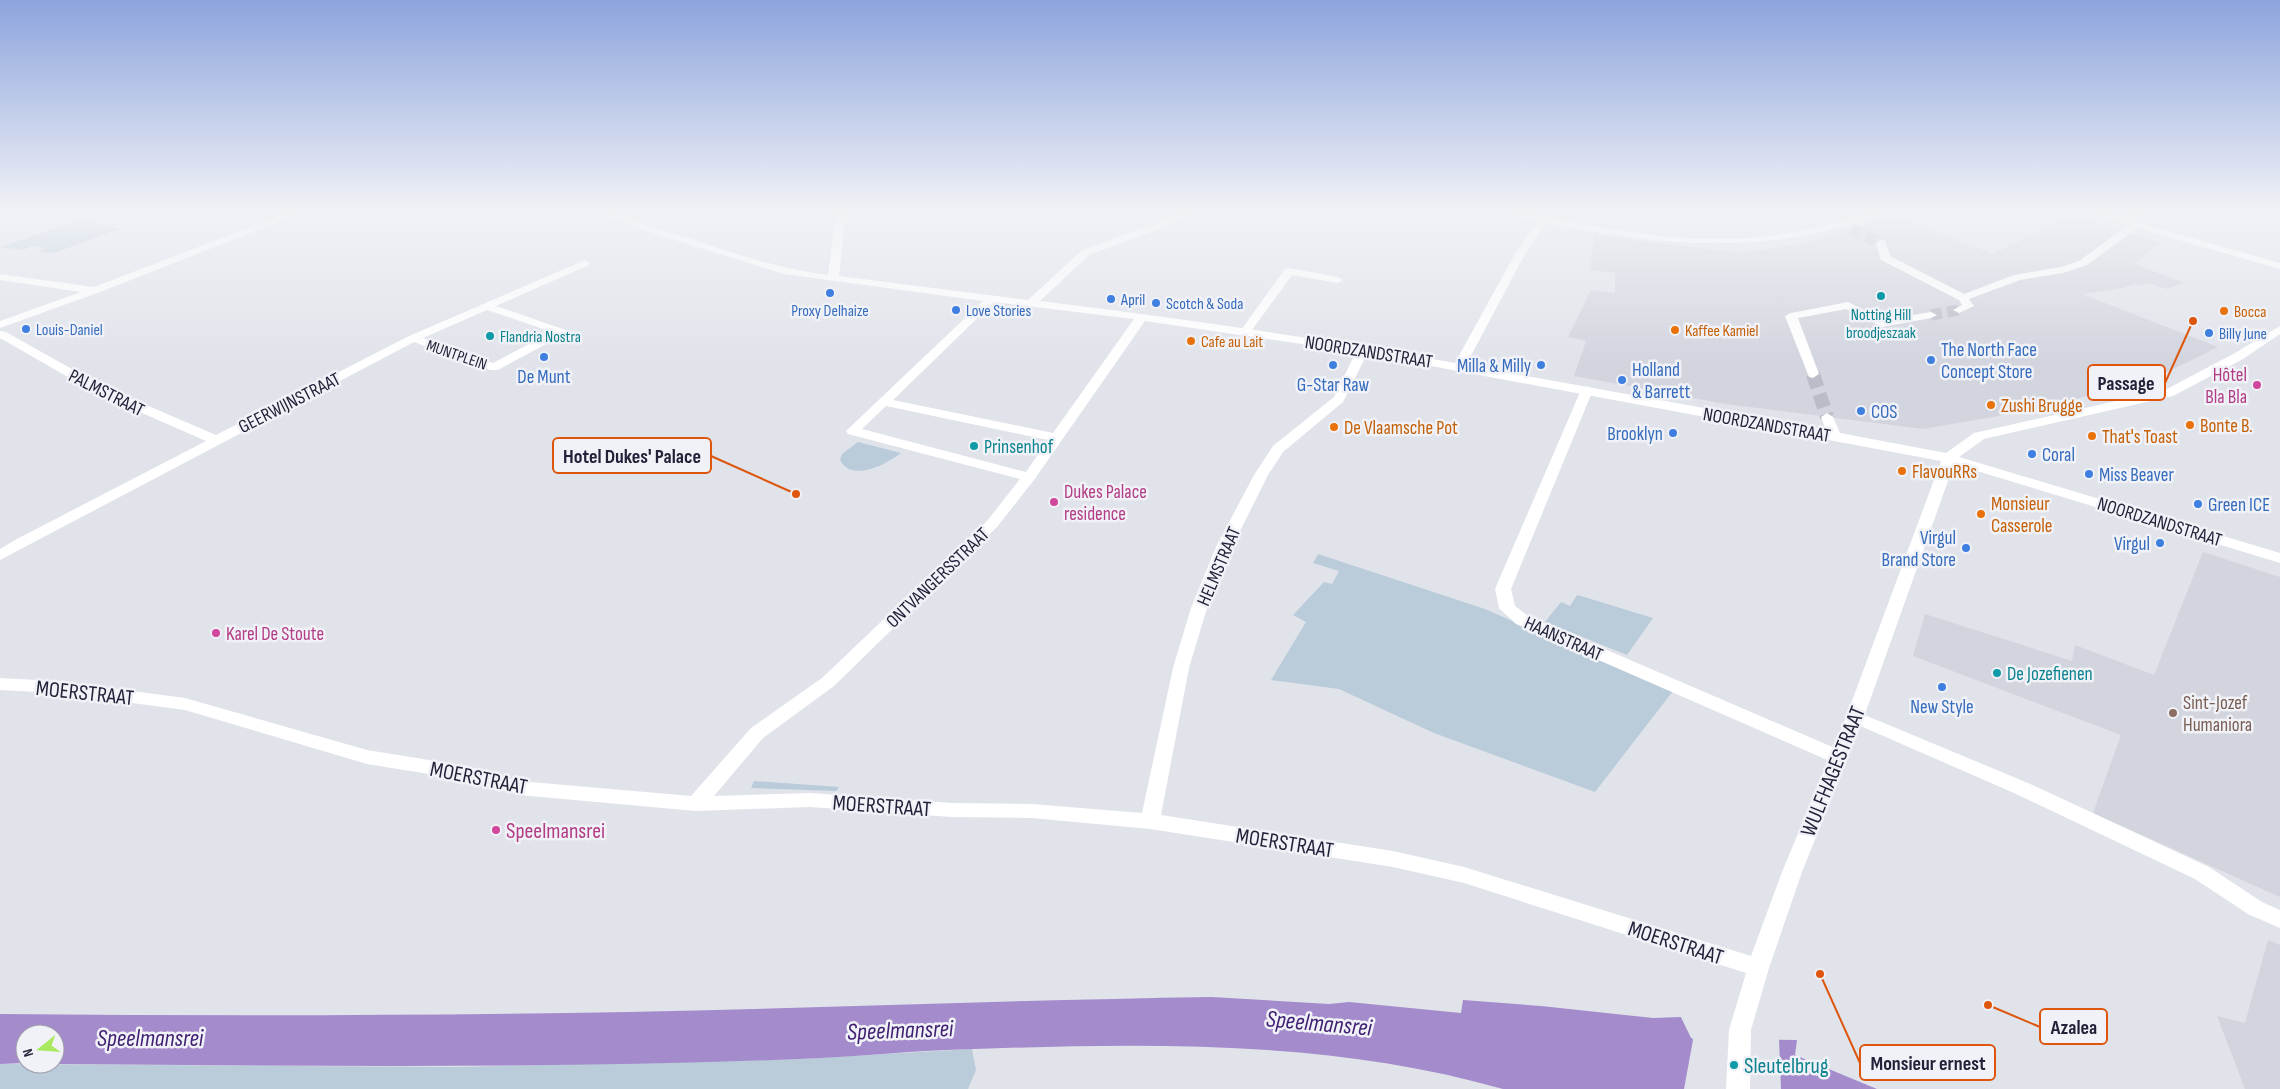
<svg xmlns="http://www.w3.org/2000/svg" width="2280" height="1089" viewBox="0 0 2280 1089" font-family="'Sofia Sans Condensed',sans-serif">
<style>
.built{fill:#d2d4de}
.green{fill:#bacbda}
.water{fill:#a48bcc}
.pier{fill:#e0e3ea}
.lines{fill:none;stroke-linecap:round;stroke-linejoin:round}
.street-tunnel-far1{stroke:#babdc7;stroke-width:11;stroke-dasharray:11 5.5;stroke-linecap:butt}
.street-tunnel{stroke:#babdc7;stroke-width:14;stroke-dasharray:14 7;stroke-linecap:butt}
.lane{fill:#fff;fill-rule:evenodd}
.street{fill:#fff;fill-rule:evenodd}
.shop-dot{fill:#3f7fe0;stroke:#f1f2f7;stroke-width:2}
.culture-dot{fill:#0f9aa8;stroke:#f1f2f7;stroke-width:2}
.food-dot{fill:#e8710a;stroke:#f1f2f7;stroke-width:2}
.hotel-dot{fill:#d1479c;stroke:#f1f2f7;stroke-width:2}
.education-dot{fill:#8d6e63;stroke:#f1f2f7;stroke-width:2}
.labels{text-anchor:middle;stroke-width:5;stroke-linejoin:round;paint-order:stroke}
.far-shop-label{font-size:16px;fill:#366cbe;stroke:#f1f2f7;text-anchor:start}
.far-food-label{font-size:16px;fill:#c56008;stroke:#f1f2f7;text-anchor:start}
.far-culture-label{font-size:16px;fill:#0d838f;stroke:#f1f2f7}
.far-street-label{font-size:16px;fill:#22233a;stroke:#f1f2f7}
.shop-label{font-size:19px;fill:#366cbe;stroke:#f1f2f7;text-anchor:start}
.street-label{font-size:19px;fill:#22233a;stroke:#f1f2f7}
.hotel-label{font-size:19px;fill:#b23c85;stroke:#f1f2f7;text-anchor:start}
.food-label{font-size:19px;fill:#c56008;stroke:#f1f2f7;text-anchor:start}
.culture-label{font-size:19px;fill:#0d838f;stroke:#f1f2f7;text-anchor:start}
.education-label{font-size:19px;fill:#785e54;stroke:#f1f2f7;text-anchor:start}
.near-street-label{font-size:22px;fill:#22233a;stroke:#f1f2f7}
.near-hotel-label{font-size:22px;fill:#b23c85;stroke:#f1f2f7;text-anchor:start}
.near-culture-label{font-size:22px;fill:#0d838f;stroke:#f1f2f7;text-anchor:start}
.near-water-label{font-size:24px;font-style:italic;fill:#402072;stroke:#f1f2f7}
.leader{fill:none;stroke:#de560e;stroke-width:2}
.callout-dot{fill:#de560e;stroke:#f1f2f7;stroke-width:2}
.callout{fill:#f1f2f7;stroke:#de560e;stroke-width:2}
.callout-label{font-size:20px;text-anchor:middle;font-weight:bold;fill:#22233a}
</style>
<rect width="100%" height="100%" fill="#e0e3ea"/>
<path class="built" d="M1895 216 1992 254 2039 232 2066 216 2161 242 2134 264 2185 283 2166 289 2149 283 2140 286 2134 284 2123 288 2082 294 2218 347 2161 375 2094 394 2038 409 1923 429 1726 404 1574 376 1586 341 1568 337 1591 290 1615 293V273L1590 270 1594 234 1647 242 1742 253 1801 244Z
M2203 552 2280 577V897L2093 813 2121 735 1913 656 1925 614 2072 661 2075 645 2154 675Z
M2268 940 2280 945V1089H2245L2217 1016 2245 1023Z"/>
<path class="green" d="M87 221 120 229 54 253 38 252 45 248 32 246 23 250 0 247 59 227Z
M858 442 901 453C887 464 852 483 840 460L842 454Z
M1318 554 1485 609 1673 691 1595 792 1434 733 1339 689 1271 680 1306 622 1293 615 1324 582 1332 584 1339 571 1313 563Z
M1577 595 1581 596 1653 618 1627 655 1545 622 1561 602 1570 606Z
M754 781 839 787 836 791 751 788Z
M972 1049 976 1070 968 1089H0V1064L456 1067 800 1059Z"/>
<path class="water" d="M1212 997 1329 1004 1349 1002 1461 1013 1463 1000 1541 1006 1653 1018 1681 1017 1691 1038 1797 1040 1795 1055 1877 1089H1503C1332 1040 1150 1043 974 1049 916 1050 857 1057 799 1059 551 1069 303 1066 55 1064V1034H25V1063L0 1064V1014C209 1016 418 1016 628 1012 823 1008 1017 1000 1212 997Z"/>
<path class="pier" d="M1681 1017 1683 1018 1693 1035 1768 1037 1779 1039 1781 1089H1684L1693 1040Z"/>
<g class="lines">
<path class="street-tunnel-far1" d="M1851 229 1881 243
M1931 315 1959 310"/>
<path class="street-tunnel" d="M1813 374 1827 417"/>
<path class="lane" d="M1289 268 1338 277 1343 280 1338 283 1292 275 1249 334H1241L1239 332 1241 330 1285 269Z
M1587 386 1593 390 1511 589 1515 606 1528 616 1844 752 1847 757 1844 762 1838 764 1832 762 1516 624 1499 608 1495 589 1581 390Z
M1855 711 2028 783 2209 867 2262 902 2265 908 2262 914 2255 917 2248 914 2195 879 2014 793 1849 721 1846 717 1849 713Z"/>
<path class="street" d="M295 210H309L100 292 0 328V321L81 292 0 280V274L94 287Z
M593 210C618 210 639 223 663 230 717 247 771 268 828 275L835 222 838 218 824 210H837L843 213 846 210H857L845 223 839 276 1028 300 1081 251 1187 210H1201L1160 229 1089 255 1040 301C1179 318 1317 338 1455 363L1516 252 1538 221 1495 210C1527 210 1558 219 1589 225 1632 233 1675 239 1718 239 1754 239 1790 234 1824 226 1846 220 1868 210 1891 210 1880 219 1858 223 1844 226 1742 255 1649 243 1547 223L1526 252 1466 365 1826 430 1821 417 1827 413 1833 417 1840 433 1946 453 1974 433 2165 390 2235 353 2280 326V334L2243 359 2173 396 1984 439 1959 457 2280 553V563L1954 464 1864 717 1802 872 1769 968 1751 1030 1750 1089H1726L1729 1030 1746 973 1464 883 1393 867 1150 829 1032 818 952 817 810 807 696 811 519 795 466 780 367 764 185 710 57 693 0 690V678L57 681 185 698 367 750 466 766 519 781 691 796 751 728 822 678 987 521 1020 479 848 434 846 431 983 301 784 274 652 233ZM994 302 1134 319 1053 433 893 400ZM1145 321 1356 352 1334 397 1273 446 1254 475 1216 547 1191 608 1173 668 1142 813 1032 804 952 803 810 793 714 796 763 738 834 686 997 527 1034 480ZM1367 354 1941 461 1846 717 1782 872 1751 956 1464 867 1393 851 1161 815 1189 668 1207 608 1232 547 1268 475 1283 452 1343 402ZM886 406 1048 440 1026 472 862 429Z
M2077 210H2094L2124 218 2135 210H2147L2133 221 2280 263V269L2137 228 2087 265 2063 273 2020 280 1969 299 1974 306 1959 313 1953 310 1962 305 1959 300 1881 260 1876 243 1881 240 1885 241 1890 256 1964 294 2014 275 2061 267 2079 261 2128 225Z
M585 260 590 263 589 265 496 306 566 330 568 332 498 370H490L414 342 0 560V549L15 540 206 441 94 392 0 338V331L6 332 102 386 216 435 409 336ZM487 310 552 332 493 363 423 338Z
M1848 302 1884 320 1931 312 1937 315 1931 318 1882 327 1846 309 1798 318 1819 374 1813 378 1809 377 1785 316 1791 313Z
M2255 899 2280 910V928L2248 914 2245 908 2248 902Z"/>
</g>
<linearGradient id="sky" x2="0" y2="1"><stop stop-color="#8da4dd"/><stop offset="0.58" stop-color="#f1f2f6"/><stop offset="1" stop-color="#f1f2f6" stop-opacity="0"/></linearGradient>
<rect width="2280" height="363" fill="url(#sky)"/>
<g class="shop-dot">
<circle cx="830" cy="293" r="5"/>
<circle cx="1111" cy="299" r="5"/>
<circle cx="1156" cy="303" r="5"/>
<circle cx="956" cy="310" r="5"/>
<circle cx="26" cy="329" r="5"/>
<circle cx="2209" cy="333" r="5"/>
<circle cx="544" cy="357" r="5"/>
<circle cx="1931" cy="360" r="5"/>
<circle cx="1333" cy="365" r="5"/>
<circle cx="1541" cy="365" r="5"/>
<circle cx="1622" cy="380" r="5"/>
<circle cx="1861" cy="411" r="5"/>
<circle cx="1673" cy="433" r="5"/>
<circle cx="2032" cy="454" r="5"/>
<circle cx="2089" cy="474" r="5"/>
<circle cx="2198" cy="504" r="5"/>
<circle cx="2160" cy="543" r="5"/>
<circle cx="1966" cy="548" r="5"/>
<circle cx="1942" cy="687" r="5"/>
</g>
<g class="culture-dot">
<circle cx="1881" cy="296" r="5"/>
<circle cx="490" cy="336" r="5"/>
<circle cx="974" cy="446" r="5"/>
<circle cx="1997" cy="673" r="5"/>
<circle cx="1734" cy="1065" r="5"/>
</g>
<g class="food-dot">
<circle cx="2224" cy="311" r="5"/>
<circle cx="1675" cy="330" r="5"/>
<circle cx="1191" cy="341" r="5"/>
<circle cx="1991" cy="405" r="5"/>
<circle cx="2190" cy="425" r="5"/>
<circle cx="1334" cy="427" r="5"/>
<circle cx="2092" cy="436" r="5"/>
<circle cx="1902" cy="471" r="5"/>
<circle cx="1981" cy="514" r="5"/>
</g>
<g class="hotel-dot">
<circle cx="2257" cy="385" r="5"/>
<circle cx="1054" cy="502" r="5"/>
<circle cx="216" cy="633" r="5"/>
<circle cx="496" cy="830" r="5"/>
</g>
<circle class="education-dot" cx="2173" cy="713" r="5"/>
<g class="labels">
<g class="far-shop-label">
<text x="1121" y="305">April</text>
<text x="1166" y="309">Scotch &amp; Soda</text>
<text x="830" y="316" text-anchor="middle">Proxy Delhaize</text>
<text x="966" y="316">Love Stories</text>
<text x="36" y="335">Louis-Daniel</text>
<text x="2219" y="339">Billy June</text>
</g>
<g class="far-food-label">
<text x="2234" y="317">Bocca</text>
<text x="1685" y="336">Kaffee Kamiel</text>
<text x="1201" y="347">Cafe au Lait</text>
</g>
<g class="far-culture-label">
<text x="1881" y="320">Notting Hill<tspan x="1881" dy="18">broodjeszaak</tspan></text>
<text x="500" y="342" text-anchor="start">Flandria Nostra</text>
</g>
<g class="far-street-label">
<text transform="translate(457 354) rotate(19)" y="6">MUNTPLEIN</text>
</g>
<g class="shop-label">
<text x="1941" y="356">The North Face<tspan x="1941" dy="22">Concept Store</tspan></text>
<text x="1531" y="372" text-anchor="end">Milla &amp; Milly</text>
<text x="1632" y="376">Holland<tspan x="1632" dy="22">&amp; Barrett</tspan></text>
<text x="544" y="383" text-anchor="middle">De Munt</text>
<text x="1333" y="391" text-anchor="middle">G-Star Raw</text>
<text x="1871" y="418">COS</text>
<text x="1663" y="440" text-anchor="end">Brooklyn</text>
<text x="2042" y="461">Coral</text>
<text x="2099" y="481">Miss Beaver</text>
<text x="2208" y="511">Green ICE</text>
<text x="1956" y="544" text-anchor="end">Virgul<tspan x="1956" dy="22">Brand Store</tspan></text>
<text x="2150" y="550" text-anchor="end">Virgul</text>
<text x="1942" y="713" text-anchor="middle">New Style</text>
</g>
<g class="street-label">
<text transform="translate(1369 351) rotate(9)" y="7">NOORDZANDSTRAAT</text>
<text transform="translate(107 392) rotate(27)" y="7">PALMSTRAAT</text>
<text transform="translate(289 402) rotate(-27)" y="7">GEERWIJNSTRAAT</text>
<text transform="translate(1767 424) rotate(10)" y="7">NOORDZANDSTRAAT</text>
<text transform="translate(2160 521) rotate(17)" y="7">NOORDZANDSTRAAT</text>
<text transform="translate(1218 566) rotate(-67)" y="7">HELMSTRAAT</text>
<text transform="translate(937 577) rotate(-44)" y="7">ONTVANGERSSTRAAT</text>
<text transform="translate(1564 638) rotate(24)" y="7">HAANSTRAAT</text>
</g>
<g class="hotel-label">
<text x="2247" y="381" text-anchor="end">Hôtel<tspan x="2247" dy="22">Bla Bla</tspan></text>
<text x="1064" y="498">Dukes Palace<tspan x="1064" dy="22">residence</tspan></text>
<text x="226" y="640">Karel De Stoute</text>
</g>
<g class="food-label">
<text x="2001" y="412">Zushi Brugge</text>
<text x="2200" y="432">Bonte B.</text>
<text x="1344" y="434">De Vlaamsche Pot</text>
<text x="2102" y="443">That's Toast</text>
<text x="1912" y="478">FlavouRRs</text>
<text x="1991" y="510">Monsieur<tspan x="1991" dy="22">Casserole</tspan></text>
</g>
<g class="culture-label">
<text x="984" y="453">Prinsenhof</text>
<text x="2007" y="680">De Jozefienen</text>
</g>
<g class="education-label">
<text x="2183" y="709">Sint-Jozef<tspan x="2183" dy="22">Humaniora</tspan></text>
</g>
<g class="near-street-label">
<text transform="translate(85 692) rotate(6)" y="8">MOERSTRAAT</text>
<text transform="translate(1832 771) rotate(-68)" y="8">WULFHAGESTRAAT</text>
<text transform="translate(479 777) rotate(11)" y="8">MOERSTRAAT</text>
<text transform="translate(882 805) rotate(4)" y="8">MOERSTRAAT</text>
<text transform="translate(1285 842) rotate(9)" y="8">MOERSTRAAT</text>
<text transform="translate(1676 942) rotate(18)" y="8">MOERSTRAAT</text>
</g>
<g class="near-hotel-label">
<text x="506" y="838">Speelmansrei</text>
</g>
<g class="near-culture-label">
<text x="1744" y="1073">Sleutelbrug</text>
</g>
<g class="near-water-label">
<text transform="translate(1319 1023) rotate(5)" y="8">Speelmansrei</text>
<text transform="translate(900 1030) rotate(-2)" y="8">Speelmansrei</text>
<text x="150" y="1046">Speelmansrei</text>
</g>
</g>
<path class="leader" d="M2193 321L2165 383M796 494L711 456M1988 1005L2040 1027M1820 974L1860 1063"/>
<g class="callout-dot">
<circle cx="2193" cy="321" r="5"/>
<circle cx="796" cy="494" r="5"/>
<circle cx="1988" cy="1005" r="5"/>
<circle cx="1820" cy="974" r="5"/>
</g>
<g class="callout">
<rect x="2088" y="365" width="77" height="35" rx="5"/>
<rect x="553" y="438" width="158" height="35" rx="5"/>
<rect x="2040" y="1009" width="67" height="35" rx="5"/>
<rect x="1860" y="1045" width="135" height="35" rx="5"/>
</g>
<g class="callout-label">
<text x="2126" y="390">Passage</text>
<text x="632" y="463">Hotel Dukes' Palace</text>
<text x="2074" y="1034">Azalea</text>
<text x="1928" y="1070">Monsieur ernest</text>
</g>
<g transform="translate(40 1049) rotate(253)"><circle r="24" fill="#f1f2f7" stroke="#9e9fab"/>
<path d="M0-4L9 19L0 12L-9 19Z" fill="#a9e95f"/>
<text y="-8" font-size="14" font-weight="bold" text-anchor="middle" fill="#22233a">N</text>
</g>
</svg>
